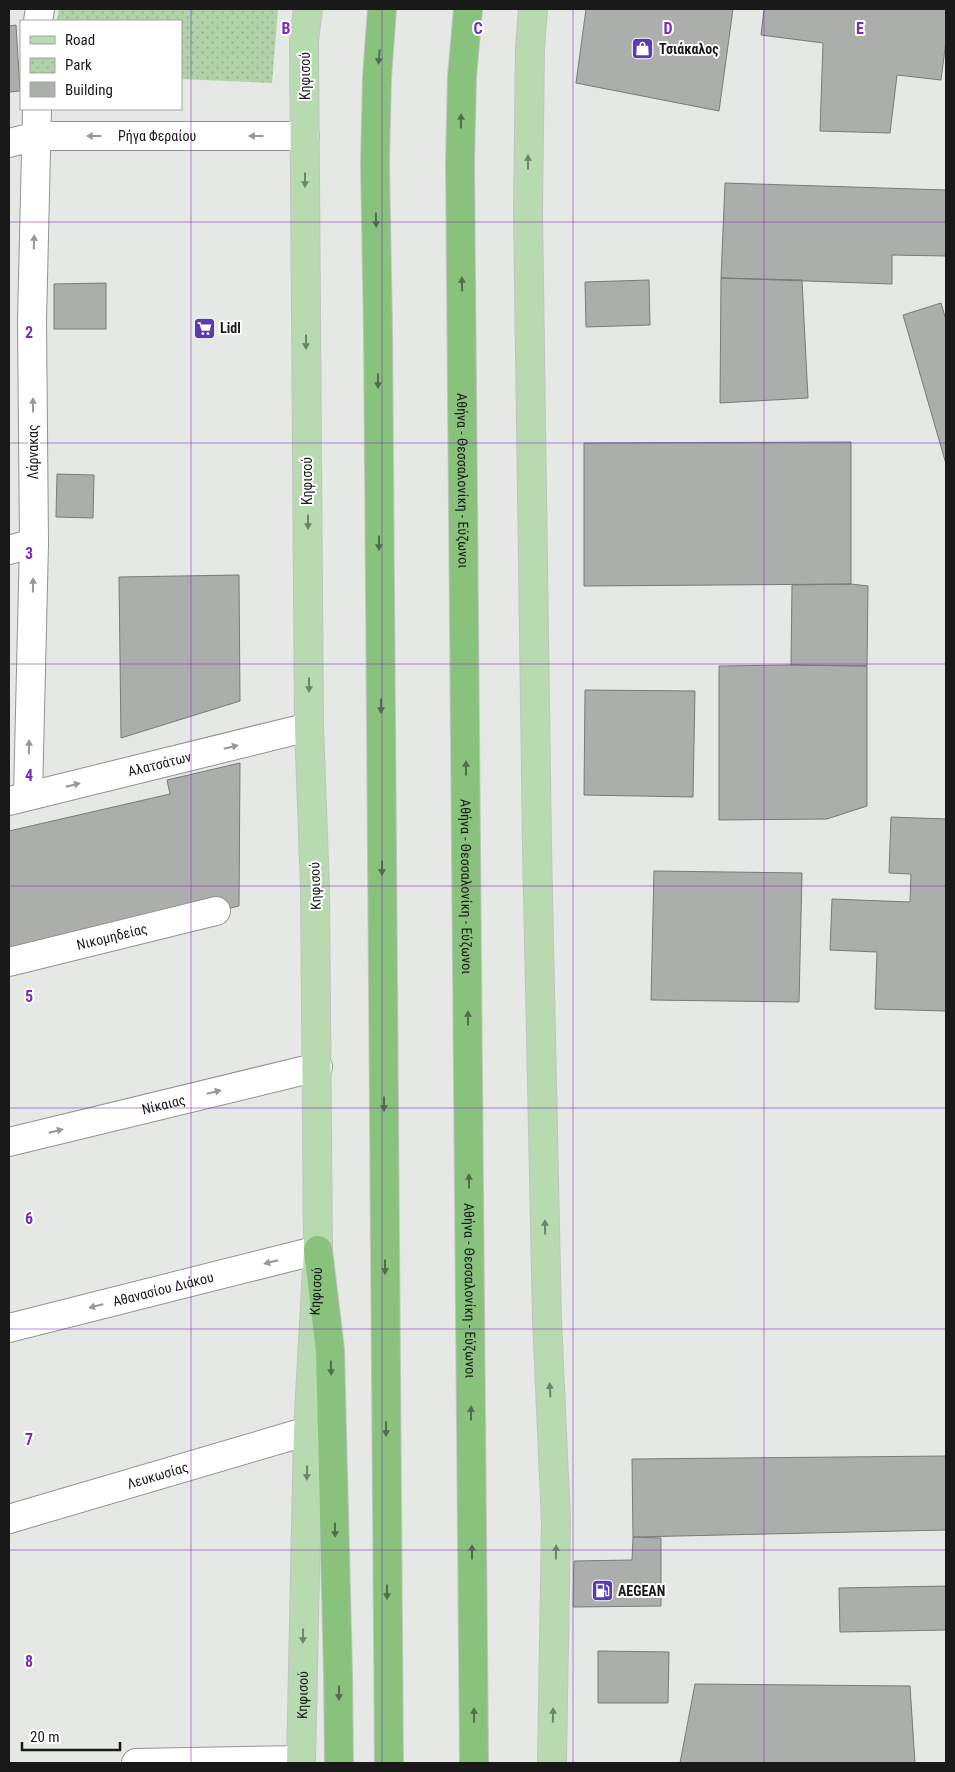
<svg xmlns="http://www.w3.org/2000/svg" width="955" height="1772" viewBox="0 0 955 1772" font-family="'Roboto Condensed',sans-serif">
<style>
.park{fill:url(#park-dots)}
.building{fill:#abaeab;stroke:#797b78}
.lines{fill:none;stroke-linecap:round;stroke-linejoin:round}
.minor-casing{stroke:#929491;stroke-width:30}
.major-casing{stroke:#c3c3c3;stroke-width:30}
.highway-casing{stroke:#c3c3c3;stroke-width:30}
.minor{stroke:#fff;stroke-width:28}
.major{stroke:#b8dab1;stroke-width:28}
.highway{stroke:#88c27d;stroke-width:28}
.oneway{fill:#506e4a}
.oneway2{fill:#979897}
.oneway3{fill:#70836c}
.grid{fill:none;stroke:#7b2cbf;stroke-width:1;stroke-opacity:0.55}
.labels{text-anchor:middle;stroke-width:4;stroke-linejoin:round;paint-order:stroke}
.poi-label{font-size:14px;font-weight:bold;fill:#181918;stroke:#fff;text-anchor:start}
.street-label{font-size:14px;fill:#181918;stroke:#fff}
.grid-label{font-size:16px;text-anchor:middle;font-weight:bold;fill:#7b2cbf;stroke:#fff;stroke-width:4;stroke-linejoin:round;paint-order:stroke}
</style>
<defs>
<pattern id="park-dots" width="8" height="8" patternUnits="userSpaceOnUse" patternTransform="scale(1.25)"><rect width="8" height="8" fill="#afd2a8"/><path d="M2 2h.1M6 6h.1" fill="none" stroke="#96b490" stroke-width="1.8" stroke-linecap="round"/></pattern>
</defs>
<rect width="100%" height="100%" fill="#e5e8e4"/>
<path class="park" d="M59 9H278L272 83 181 79V21H57Z"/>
<path class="building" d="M586 9H733L719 111 576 83Z
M764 9H946V41L941 80 897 75 890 133 820 131 823 43 761 35Z
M16 25 20 91 9 92V26Z
M725 183 946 190V256L892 255V284L721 278Z
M721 278 802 280 808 398 720 403Z
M649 280 650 325 586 327 585 282Z
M106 283V329H54V284Z
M941 303 946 320V464L903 315Z
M851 442V584L584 586V443Z
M57 474 94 475 93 518 56 517Z
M239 575 240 701 121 738 119 577Z
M851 584 868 586 867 666 791 665 792 585Z
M791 665 867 666V806L827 819 719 820V666Z
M585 690 695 691 693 797 584 795Z
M240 763 239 906 202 915 9 951V831L170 794 167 780Z
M891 817 946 819V1011L875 1009 877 952 830 950 832 899 910 902 911 874 889 873Z
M654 871 802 873 799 1002 651 1000Z
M946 1456V1530L633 1537 632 1459Z
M633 1537 661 1538V1606L573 1607 574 1561 632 1560Z
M946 1586V1630L840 1632 839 1588Z
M598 1651 669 1652 668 1703H598Z
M695 1684 910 1686 915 1763H680Z"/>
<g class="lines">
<defs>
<g id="minor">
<path d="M38 21 40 9"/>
<path id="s1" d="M9 143 37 136H305"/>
<path d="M9 550 34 543"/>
<path d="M28 796 34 543 32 321 37 109"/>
<path id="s2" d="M9 801 309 727"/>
<path id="s3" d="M9 962 216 911"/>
<path id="s4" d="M9 1142 318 1067"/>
<path id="s5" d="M9 1328 318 1250"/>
<path id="s6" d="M9 1519 308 1431"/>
<path d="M136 1763 301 1760"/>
</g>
<g id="major">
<path d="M533 9 530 48 528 211 537 846 547 1320 556 1522 552 1763"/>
<path id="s7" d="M301 1763 308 1431 318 1250 315 887 309 727 304 40 308 9"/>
</g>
<g id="highway">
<path d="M382 9 377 77 375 163 378 332 389 1763"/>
<path id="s8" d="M468 9 462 77 460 163 474 1763"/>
<path d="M318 1250 330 1350 338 1673 339 1763"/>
</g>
</defs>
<use href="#minor" class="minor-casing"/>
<use href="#major" class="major-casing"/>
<use href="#highway" class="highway-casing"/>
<use href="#minor" class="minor"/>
<use href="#major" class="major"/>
<use href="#highway" class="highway"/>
</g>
<defs><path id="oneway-solid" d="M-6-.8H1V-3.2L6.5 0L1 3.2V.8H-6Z" transform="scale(1.25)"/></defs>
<g class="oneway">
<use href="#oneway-solid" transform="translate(379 57) rotate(95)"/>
<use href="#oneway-solid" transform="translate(461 121) rotate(-89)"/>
<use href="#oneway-solid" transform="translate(376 220) rotate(89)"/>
<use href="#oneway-solid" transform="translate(462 284) rotate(-91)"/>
<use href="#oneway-solid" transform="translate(378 381) rotate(90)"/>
<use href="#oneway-solid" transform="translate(379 543) rotate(90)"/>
<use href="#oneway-solid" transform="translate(381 706) rotate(90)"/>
<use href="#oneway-solid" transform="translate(466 768) rotate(-90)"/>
<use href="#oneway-solid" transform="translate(382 868) rotate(90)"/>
<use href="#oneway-solid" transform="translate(468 1018) rotate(-90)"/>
<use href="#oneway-solid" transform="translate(384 1104) rotate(90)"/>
<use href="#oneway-solid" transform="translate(469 1181) rotate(-90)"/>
<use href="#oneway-solid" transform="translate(385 1267) rotate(90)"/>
<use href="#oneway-solid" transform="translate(331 1368) rotate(89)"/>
<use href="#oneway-solid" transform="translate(471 1413) rotate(-90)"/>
<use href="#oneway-solid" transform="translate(386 1429) rotate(90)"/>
<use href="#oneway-solid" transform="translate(335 1530) rotate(89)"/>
<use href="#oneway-solid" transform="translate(472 1552) rotate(-90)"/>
<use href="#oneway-solid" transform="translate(387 1592) rotate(90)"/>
<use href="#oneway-solid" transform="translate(339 1693) rotate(90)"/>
<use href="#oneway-solid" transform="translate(474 1715) rotate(-90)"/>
</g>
<g class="oneway2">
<use href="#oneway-solid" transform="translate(94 136) rotate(180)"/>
<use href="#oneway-solid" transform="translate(256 136) rotate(180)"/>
<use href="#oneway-solid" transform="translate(34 242) rotate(-88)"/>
<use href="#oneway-solid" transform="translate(33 405) rotate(-90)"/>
<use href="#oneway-solid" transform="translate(33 585) rotate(-89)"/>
<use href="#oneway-solid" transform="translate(29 747) rotate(-89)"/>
<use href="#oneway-solid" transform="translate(231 747) rotate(-14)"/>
<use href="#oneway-solid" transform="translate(73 785) rotate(-14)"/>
<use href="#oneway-solid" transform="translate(214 1092) rotate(-14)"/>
<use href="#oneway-solid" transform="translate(56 1131) rotate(-14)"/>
<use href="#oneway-solid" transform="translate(271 1262) rotate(166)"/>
<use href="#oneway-solid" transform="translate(96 1306) rotate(166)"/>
</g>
<g class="oneway3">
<use href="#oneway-solid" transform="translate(528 162) rotate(-90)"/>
<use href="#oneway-solid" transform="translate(305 180) rotate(90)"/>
<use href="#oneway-solid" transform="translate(306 342) rotate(90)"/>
<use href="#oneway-solid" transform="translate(308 522) rotate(90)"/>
<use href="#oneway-solid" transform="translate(309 685) rotate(90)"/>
<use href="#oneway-solid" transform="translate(545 1227) rotate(-91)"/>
<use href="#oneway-solid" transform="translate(550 1390) rotate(-93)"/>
<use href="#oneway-solid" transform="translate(307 1473) rotate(91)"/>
<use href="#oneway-solid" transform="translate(556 1552) rotate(-89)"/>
<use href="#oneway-solid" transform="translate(303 1636) rotate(91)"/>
<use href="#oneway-solid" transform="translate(553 1715) rotate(-89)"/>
</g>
<path class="grid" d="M191 9V1763M382 9V1763M573 9V1763M764 9V1763M9 222H946M9 443H946M9 664H946M9 886H946M9 1108H946M9 1329H946M9 1550H946"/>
<defs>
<symbol id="shop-square" viewBox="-11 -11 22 22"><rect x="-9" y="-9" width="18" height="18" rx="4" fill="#5c3ab2" stroke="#fff"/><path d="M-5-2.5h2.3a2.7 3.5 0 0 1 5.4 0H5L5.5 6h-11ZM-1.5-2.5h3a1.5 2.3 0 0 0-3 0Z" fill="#fff"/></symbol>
<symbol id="supermarket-square" viewBox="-11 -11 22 22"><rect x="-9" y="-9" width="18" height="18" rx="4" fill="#5c3ab2" stroke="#fff"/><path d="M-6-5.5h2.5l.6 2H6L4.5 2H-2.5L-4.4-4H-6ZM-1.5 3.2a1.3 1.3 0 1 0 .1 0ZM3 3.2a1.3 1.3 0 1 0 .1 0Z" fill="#fff"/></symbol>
<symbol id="fuel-square" viewBox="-11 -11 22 22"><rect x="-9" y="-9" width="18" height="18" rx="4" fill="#5c3ab2" stroke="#fff"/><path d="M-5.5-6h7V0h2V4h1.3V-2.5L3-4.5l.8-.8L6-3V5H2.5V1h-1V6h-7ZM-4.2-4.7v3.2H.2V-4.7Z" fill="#fff"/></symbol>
</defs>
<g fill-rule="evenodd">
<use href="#shop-square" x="630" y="36" width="25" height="25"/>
<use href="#supermarket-square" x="192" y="316" width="25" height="25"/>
<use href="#fuel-square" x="590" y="1578" width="25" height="25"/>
</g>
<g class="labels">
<g class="poi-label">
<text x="659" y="54">Τσιάκαλος</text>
<text x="220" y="333">Lidl</text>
<text x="618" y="1596">AEGEAN</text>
</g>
<g class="street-label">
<text transform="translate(305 76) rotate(-90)" y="5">Κηφισού</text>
<text dy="5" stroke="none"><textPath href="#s1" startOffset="149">Ρήγα Φεραίου</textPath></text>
<text transform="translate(33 452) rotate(-90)" y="5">Λάρνακας</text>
<text transform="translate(307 481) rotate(-90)" y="5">Κηφισού</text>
<text dy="5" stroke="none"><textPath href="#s8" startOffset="472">Αθήνα - Θεσσαλονίκη - Εύζωνοι</textPath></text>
<text dy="5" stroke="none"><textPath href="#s2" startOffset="155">Αλατσάτων</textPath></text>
<text transform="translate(315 886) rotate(-92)" y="5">Κηφισού</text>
<text dy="5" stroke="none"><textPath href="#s8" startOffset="878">Αθήνα - Θεσσαλονίκη - Εύζωνοι</textPath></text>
<text dy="5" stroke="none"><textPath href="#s3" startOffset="106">Νικομηδείας</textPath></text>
<text dy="5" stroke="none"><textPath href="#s4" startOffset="159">Νίκαιας</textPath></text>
<text dy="5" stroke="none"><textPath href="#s5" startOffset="159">Αθανασίου Διάκου</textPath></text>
<text dy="5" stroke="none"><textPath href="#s7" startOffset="472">Κηφισού</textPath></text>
<text dy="5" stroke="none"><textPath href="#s8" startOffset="1282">Αθήνα - Θεσσαλονίκη - Εύζωνοι</textPath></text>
<text dy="5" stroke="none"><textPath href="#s6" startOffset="155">Λευκωσίας</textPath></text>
<text dy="5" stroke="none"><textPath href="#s7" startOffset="68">Κηφισού</textPath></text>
</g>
</g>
<g class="grid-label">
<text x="286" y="34">B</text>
<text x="478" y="34">C</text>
<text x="668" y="34">D</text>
<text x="860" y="34">E</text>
<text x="29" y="338">2</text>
<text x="29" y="559">3</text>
<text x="29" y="781">4</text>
<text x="29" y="1002">5</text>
<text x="29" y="1224">6</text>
<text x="29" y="1445">7</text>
<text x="29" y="1667">8</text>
</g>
<rect width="955" height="1772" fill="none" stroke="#181918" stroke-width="20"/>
<rect x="20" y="20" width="162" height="90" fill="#ffffff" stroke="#a3a3a3"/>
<rect x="30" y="36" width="25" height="8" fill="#b8dab1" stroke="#a3a3a3"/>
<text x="65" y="45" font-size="15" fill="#181918">Road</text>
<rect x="30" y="58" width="25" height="15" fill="url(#park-dots)" stroke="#a3a3a3"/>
<text x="65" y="70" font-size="15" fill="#181918">Park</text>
<rect x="30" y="82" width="25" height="15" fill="#abaeab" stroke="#a3a3a3"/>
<text x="65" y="95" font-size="15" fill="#181918">Building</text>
<path d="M22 1742v8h98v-8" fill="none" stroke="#181918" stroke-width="2.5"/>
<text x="30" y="1742" font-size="15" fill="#181918" stroke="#ffffff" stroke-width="4" paint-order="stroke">20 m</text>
</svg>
